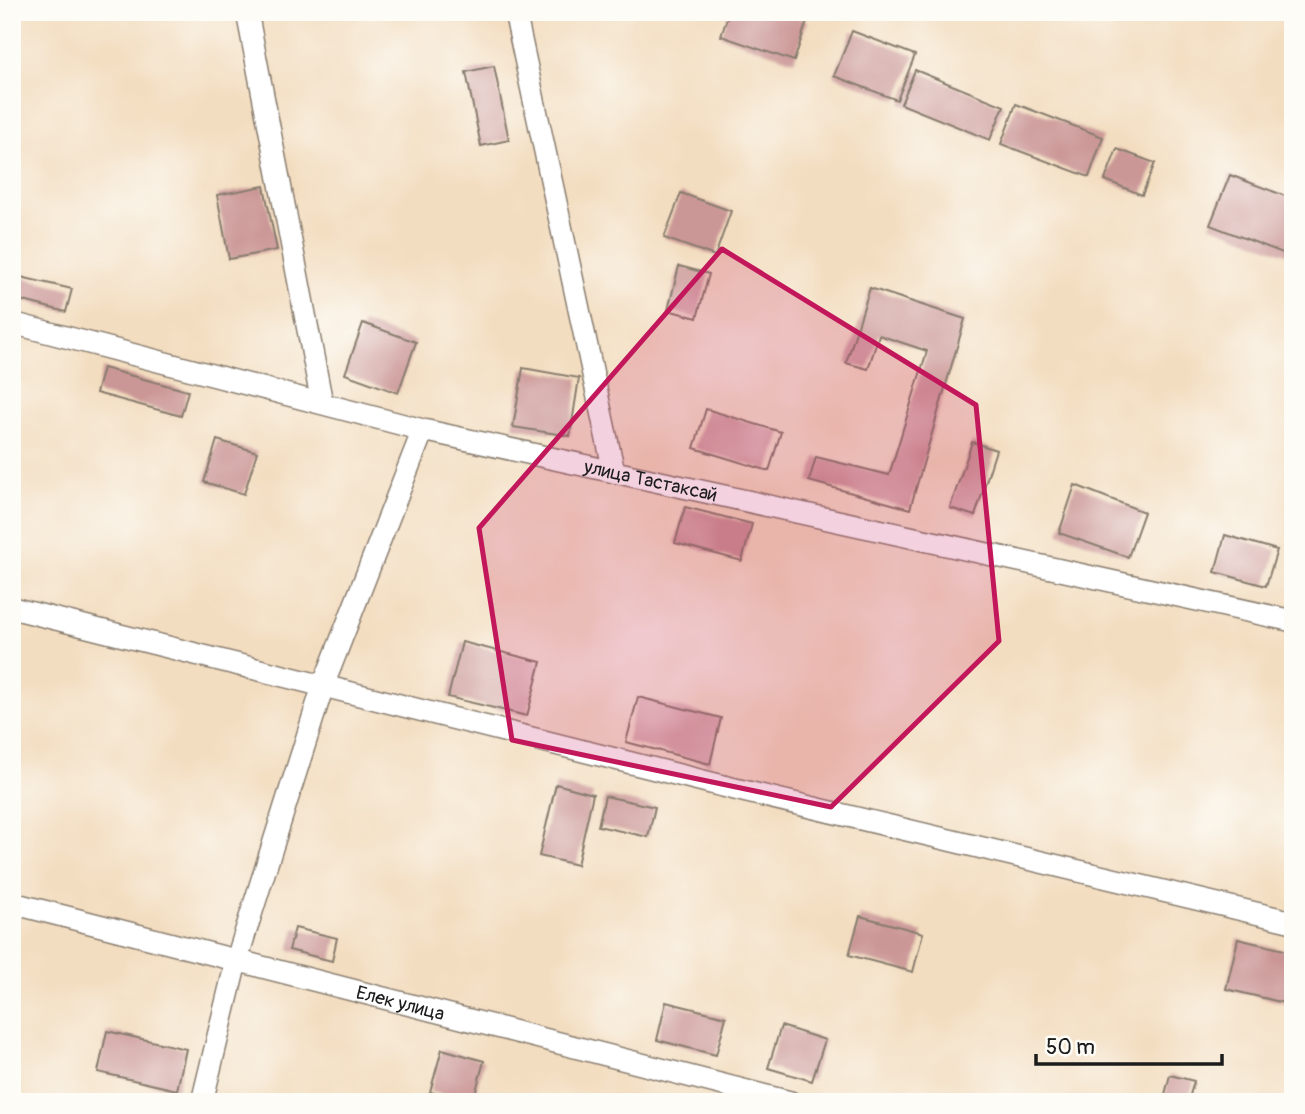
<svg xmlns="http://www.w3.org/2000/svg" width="1305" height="1114" viewBox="0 0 1305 1114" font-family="Pangolin,sans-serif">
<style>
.building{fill:#cb9796}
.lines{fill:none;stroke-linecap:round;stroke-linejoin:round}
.minor-casing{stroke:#887c6e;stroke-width:24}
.minor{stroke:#fff;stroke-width:21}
.marked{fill:#c2185b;fill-opacity:0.2;stroke:#c2185b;stroke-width:5;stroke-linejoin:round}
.labels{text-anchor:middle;stroke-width:7;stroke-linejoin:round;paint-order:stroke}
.street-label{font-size:19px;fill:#1c1c1c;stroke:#fdfcf7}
</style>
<rect width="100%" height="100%" fill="#fdfcf7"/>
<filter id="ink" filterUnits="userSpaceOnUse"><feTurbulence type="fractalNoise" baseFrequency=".0143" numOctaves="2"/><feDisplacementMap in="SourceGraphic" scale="14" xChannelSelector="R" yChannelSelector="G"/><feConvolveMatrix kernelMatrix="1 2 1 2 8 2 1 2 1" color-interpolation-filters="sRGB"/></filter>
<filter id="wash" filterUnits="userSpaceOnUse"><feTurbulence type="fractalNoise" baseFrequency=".00686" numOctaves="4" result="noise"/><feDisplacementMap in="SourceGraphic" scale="28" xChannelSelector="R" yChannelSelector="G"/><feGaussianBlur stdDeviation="1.57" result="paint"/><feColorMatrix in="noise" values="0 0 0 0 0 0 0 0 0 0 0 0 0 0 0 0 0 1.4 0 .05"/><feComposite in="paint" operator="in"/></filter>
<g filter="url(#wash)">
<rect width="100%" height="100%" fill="#f3ddc0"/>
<g id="blocks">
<path class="building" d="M729 12H781L807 21 794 61 721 36Z
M852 31 915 55 897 100 834 76Z
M494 66 509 140 481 146 466 72Z
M915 70 1004 106 990 140 901 104Z
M1016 104 1103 137 1089 177 1001 144Z
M1117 149 1155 163 1142 195 1105 180Z
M1230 175 1293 199V244L1288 255 1210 225Z
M264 186 277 250 229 259 217 195Z
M681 193 731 211 715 256 664 238Z
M679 266 709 274 697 318 668 310Z
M12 275 72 289 66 312 12 298Z
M870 288 965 319 910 509 809 481 816 457 889 475 927 351 879 335 868 369 846 363Z
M363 323 416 342 398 393 345 374Z
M103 368 188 391 181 416 96 393Z
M523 368 579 378 570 436 513 427Z
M706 409 781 432 769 471 694 448Z
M217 440 257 452 244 494 204 482Z
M972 442 996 450 975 516 950 508Z
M1075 485 1144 512 1128 557 1059 533Z
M685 507 752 524 742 561 675 543Z
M1225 535 1277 550 1266 586 1215 572Z
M462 642 541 662 527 716 448 697Z
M638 697 721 718 710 764 626 742Z
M556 784 593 794 577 865 539 856Z
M605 796 655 807 648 837 598 826Z
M860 916 923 933 913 972 849 955Z
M295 928 337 938 332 961 289 950Z
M1238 939 1293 952V1005L1226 989Z
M666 1002 726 1017 716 1055 657 1040Z
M781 1026 825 1040 812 1081 768 1068Z
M107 1031 186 1049 177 1090 98 1072Z
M442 1049 484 1061 473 1102 430 1092Z
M1170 1075 1194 1081 1188 1102H1163Z"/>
</g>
</g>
<g filter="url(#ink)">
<use href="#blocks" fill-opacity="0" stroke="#887c6e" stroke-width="2"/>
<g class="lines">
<defs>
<g id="minor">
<path d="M247 12 322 403"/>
<path d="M515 12 614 472"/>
<path id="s1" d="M12 323 423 430 1293 621"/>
<path d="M12 608 739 790 1293 922"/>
<path id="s2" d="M12 903 790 1102"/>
<path d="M202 1102 236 962 323 686 423 430"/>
</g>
</defs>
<use href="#minor" class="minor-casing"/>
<use href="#minor" class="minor"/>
</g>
</g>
<path class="marked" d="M722 249 976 405 999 641 831 807 512 740 479 528Z"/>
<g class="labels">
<g class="street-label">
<text dy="7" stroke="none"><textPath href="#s1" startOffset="658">улица Тастаксай</textPath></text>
<text dy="7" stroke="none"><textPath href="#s2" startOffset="401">Елек улица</textPath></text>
</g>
</g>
<rect width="1305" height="1114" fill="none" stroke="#fdfcf7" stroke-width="42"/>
<path d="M1036 1054v10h186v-10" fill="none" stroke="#1c1c1c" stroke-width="3.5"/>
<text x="1046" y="1054" font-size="21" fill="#1c1c1c" stroke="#fdfcf7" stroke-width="5" paint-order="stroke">50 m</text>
</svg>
